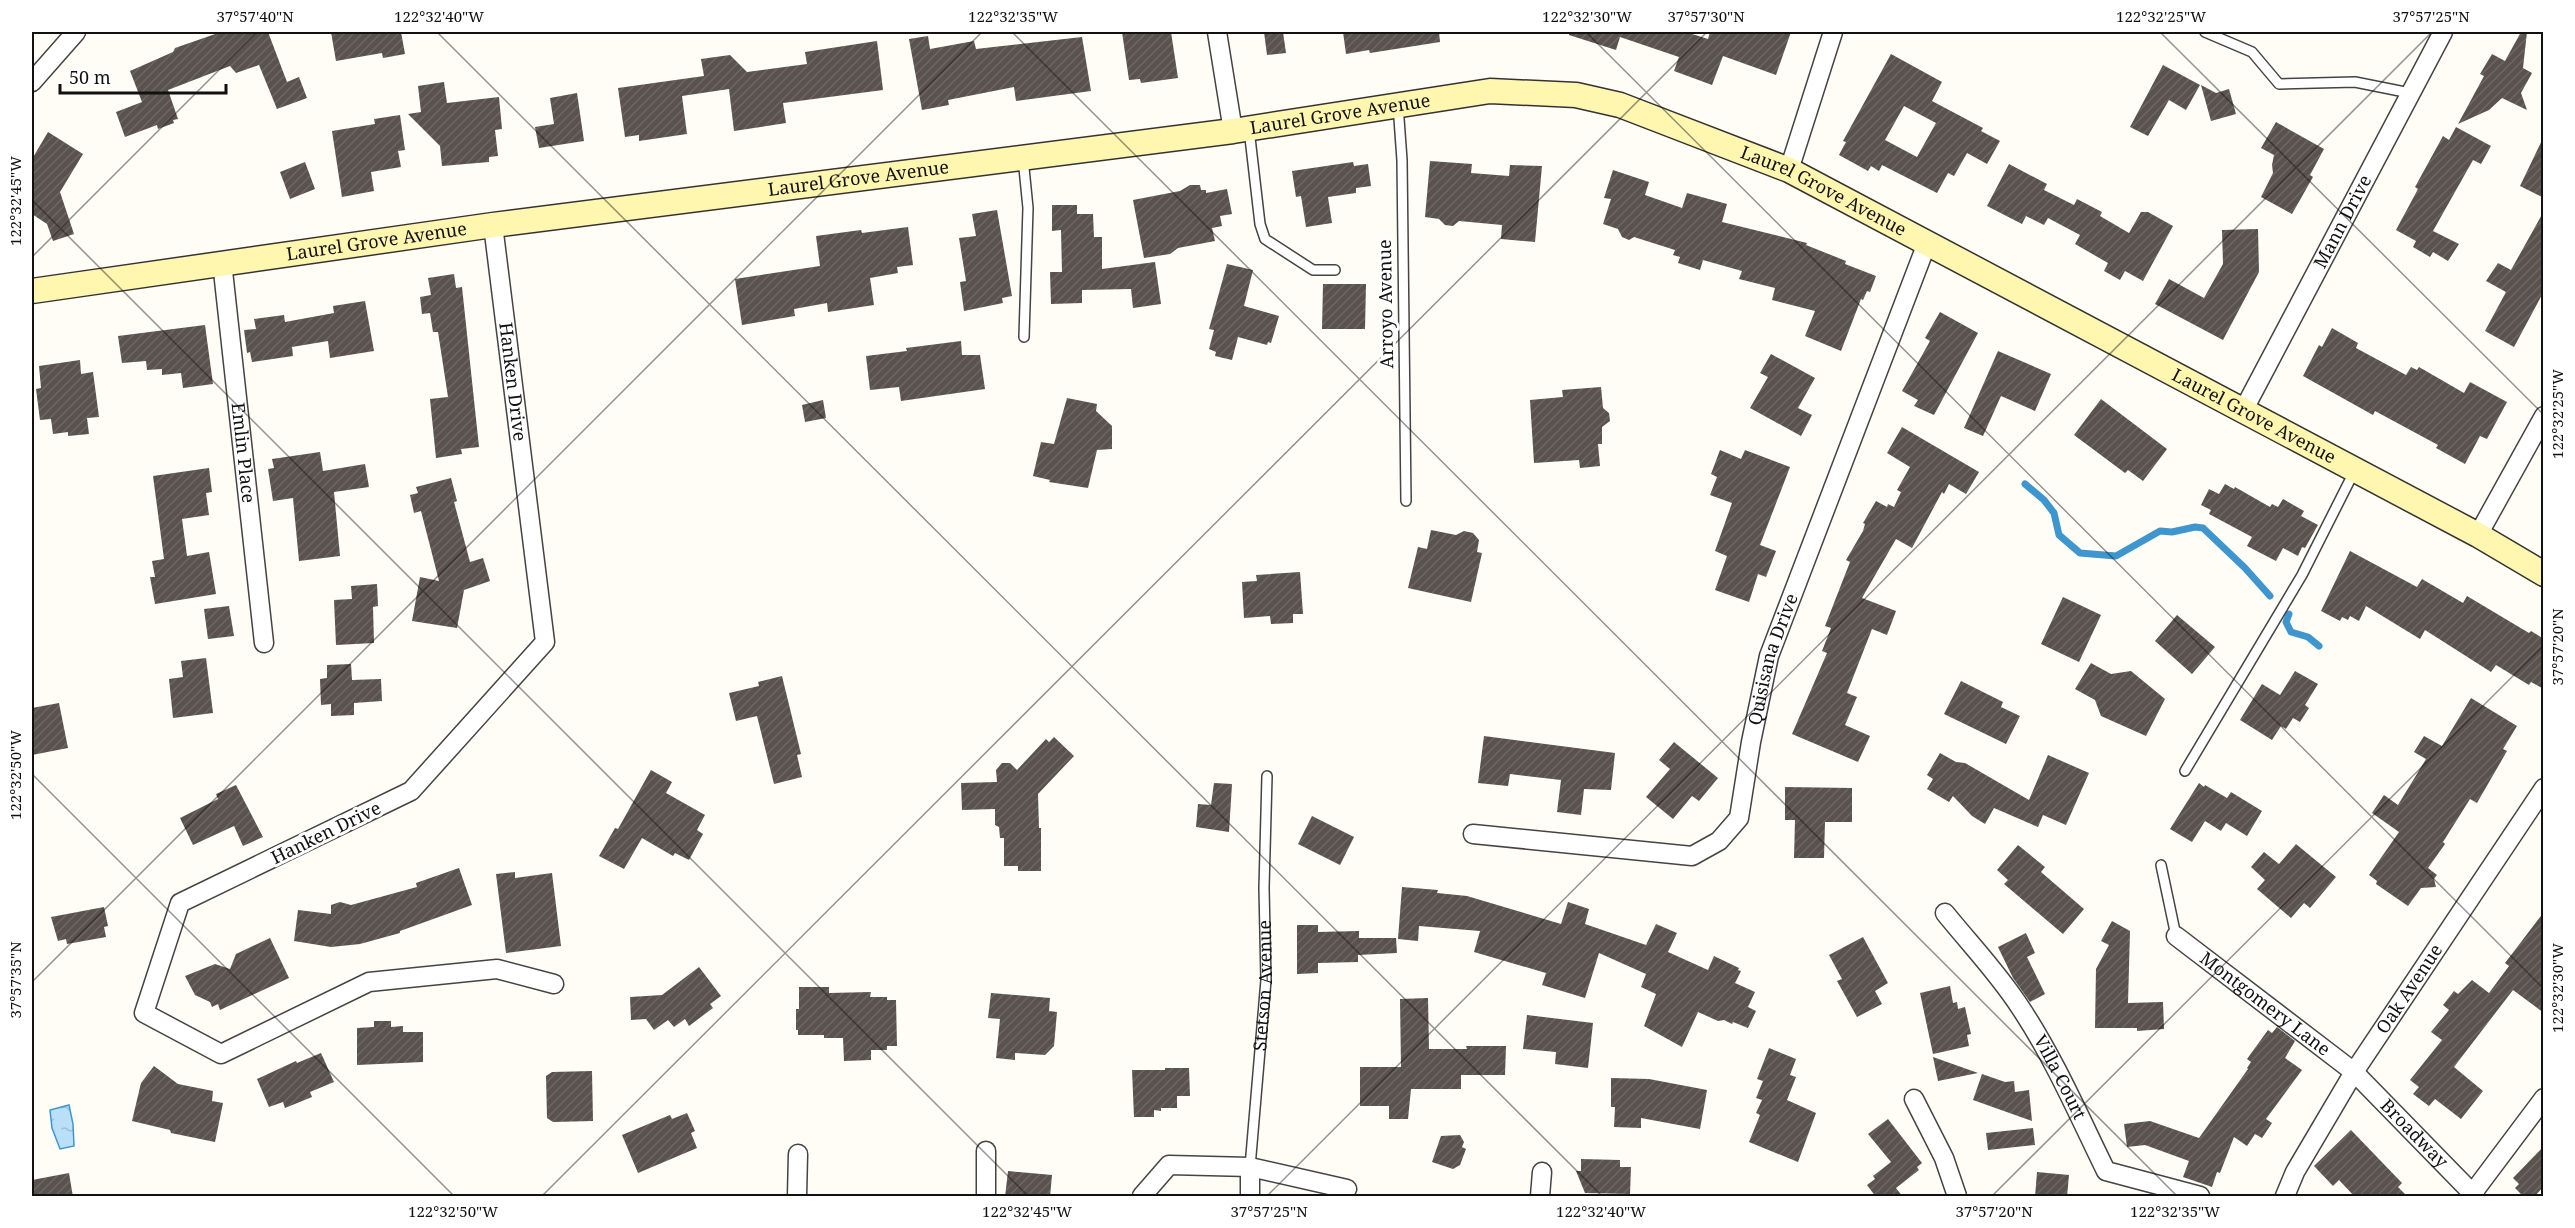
<svg xmlns="http://www.w3.org/2000/svg" width="2575" height="1228" viewBox="0 0 2575 1228" font-family="'Noto Serif',serif">
<style>
.water{fill:url(#water-ripples);stroke:#3f96cf;stroke-width:1.5}
.lines{fill:none;stroke-linecap:round;stroke-linejoin:round}
.stream{stroke:#3f96cf;stroke-width:7}
.building{fill:url(#building-hatch);fill-rule:evenodd}
.lane-casing{stroke:#444;stroke-width:12}
.street-casing{stroke:#444;stroke-width:21}
.secondary-casing{stroke:#333;stroke-width:27}
.lane{stroke:#fff;stroke-width:9}
.street{stroke:#fff;stroke-width:18}
.secondary{stroke:#fff6b0;stroke-width:24}
.ticks{fill:none;stroke:#111;stroke-width:1.5;stroke-opacity:0.45}
.labels{text-anchor:middle;stroke-width:6;stroke-linejoin:round;paint-order:stroke}
.street-label{font-size:18px;fill:#111;stroke:#fff}
.neatline{fill:none;stroke:#111;stroke-width:2}
.ticks-label{font-size:15px;text-anchor:middle;fill:#111}
</style>
<defs>
<pattern id="water-ripples" width="26" height="14" patternUnits="userSpaceOnUse" patternTransform="scale(1.5)"><rect width="26" height="14" fill="#b9e0f7"/><path d="M2 4q2-2 4 0t4 0M15 11q2-2 4 0t4 0" fill="none" stroke="#9ebfd3"/></pattern>
<pattern id="building-hatch" width="6" height="6" patternUnits="userSpaceOnUse" patternTransform="scale(1.5)"><rect width="6" height="6" fill="#5a524d"/><path d="M-1 1l2-2M0 6l6-6M5 7l2-2" fill="none" stroke="#6d6662"/></pattern>
</defs>
<rect width="100%" height="100%" fill="#fffdf5"/>
<path class="water" d="M69 1105 73 1124 74 1146 60 1149 52 1128 50 1110Z"/>
<g class="lines">
<path class="stream" d="M2025 484 2044 500 2054 513 2059 535 2080 553 2116 556 2160 531 2172 532 2195 527 2203 528 2245 568 2270 596
M2289 614 2286 622 2291 632 2308 637 2319 646"/>
</g>
<path class="building" d="M221 32H268L287 82 299 77 307 98 277 109 259 65 236 73 230 66 168 90 178 119 173 120 174 123 158 129 157 125 125 137 116 112 142 102 130 71 173 52 175 48Z
M331 32H401L405 54 383 58 382 53 336 61Z
M1122 32H1171L1178 78 1141 83 1140 79 1129 80Z
M1264 32H1283L1286 53 1267 55Z
M1343 32H1439L1440 42 1370 53 1369 50 1346 54Z
M1569 32H1686L1708 39 1710 32H1791L1776 75 1723 56 1712 85 1674 71 1679 57 1620 37 1616 50 1569 35Z
M2521 32H2527L2523 68 2532 73 2521 93 2527 110 2502 98 2489 110 2458 124 2484 76 2480 74 2492 54 2505 61Z
M928 36 930 49 974 41 976 49 1082 37 1091 91 1016 101 1014 87 948 100 949 105 922 110 909 39Z
M877 41 883 90 783 103 786 123 734 131 729 89 682 96 687 134 639 141V135L625 137 618 88 704 76 701 59 730 55 747 72 807 64 805 52Z
M1891 54 1942 82 1932 101 1983 128 1981 131 2000 141 1987 164 1967 153 1954 176 1948 173 1937 193 1882 165 1879 171 1871 166 1868 171 1839 155 1846 142 1843 141ZM1904 106 1936 123 1917 157 1885 140Z
M2163 65 2200 85 2186 110 2169 100 2148 136 2130 127Z
M444 82 447 103 499 97 502 129 495 130 498 156 489 157V162L442 166 440 146 408 114 421 112 418 86Z
M2201 85 2216 93 2229 89 2236 114 2211 121Z
M577 93 584 141 539 148 535 127 554 124 550 98Z
M400 115 405 150 398 151 401 167 371 172 374 191 342 197 332 131 375 124 374 119Z
M2276 122 2324 149 2310 175 2313 177 2292 214 2261 197 2273 173 2272 165 2274 155 2261 148Z
M2456 127 2491 146 2481 164 2473 160 2433 231 2459 244 2448 261 2433 252 2430 257 2413 247 2416 241 2396 230 2418 189 2415 187 2443 136 2449 140Z
M48 132 83 154 60 192 74 234 53 241 47 224 32 214V159Z
M2544 136V198L2520 186Z
M1430 161 1472 164 1471 173 1509 176 1510 165 1542 166 1535 242 1501 239 1502 225 1459 221 1453 226 1445 225 1439 219 1425 217Z
M305 162 315 189 290 199 280 172Z
M1353 162 1354 166 1368 164 1371 186 1356 188V193L1328 197 1332 223 1306 227 1301 196 1296 197 1292 171Z
M2009 164 2047 184 2044 190 2074 205 2077 199 2102 212 2100 216 2129 233 2141 212H2148L2173 226 2143 281 2125 271 2120 280 2104 271 2108 263 2075 244 2080 235 2048 218 2044 225 2026 216 2022 224 1987 206Z
M1613 170 1649 182 1645 195 1682 208 1687 193 1727 204 1722 222 1807 243 1806 245 1846 261 1845 264 1876 276 1870 292 1867 291 1863 300 1861 299 1841 351 1805 336 1815 311 1772 300 1775 288 1739 279 1742 271 1703 260 1700 270 1678 263 1680 257 1673 255 1675 250 1634 237 1629 240 1622 237 1618 229 1603 224 1611 199 1604 198Z
M1190 185H1200L1201 190H1206V193L1227 189 1232 214 1220 216 1222 226 1212 228 1215 241 1178 248 1170 254 1144 258 1133 200 1180 191Z
M1052 205H1077V214H1093L1094 237H1102V269L1155 262 1161 304 1133 308 1131 289 1082 290V303L1051 304 1050 272H1062L1061 230 1052 231Z
M997 210 1012 296 1002 298 1003 303 964 311 960 282 966 281 959 238 976 236 972 214Z
M2544 211V291L2514 347 2485 331 2506 292 2486 281 2498 263 2511 270Z
M908 227 913 265 897 267 898 273 870 278 874 305 828 312 827 303 794 309 795 316 742 325 735 279 820 266 816 236 861 230 862 233Z
M2258 229 2259 272 2223 340 2155 304 2169 279 2204 298 2223 264 2222 230Z
M1227 264 1253 270 1244 306 1279 316 1271 343 1268 342 1267 345 1238 337 1232 360 1215 356 1216 352 1209 349 1214 330 1209 329Z
M454 274 456 288 462 287 479 447 461 449 462 454 436 458 430 399 448 397 438 332H433L430 313 422 314 420 297 431 295 428 278Z
M1323 284H1366L1365 329H1322Z
M365 301 374 351 330 358 328 341 292 347 293 356 252 362 250 352 247 353 244 330 256 329 254 319 284 315 285 322 334 313 333 306Z
M1940 312 1978 333 1934 415 1914 406 1918 400 1902 391 1930 341 1925 338Z
M205 325 213 384 183 388 181 373 162 375V369L147 370 146 361 122 363 118 336Z
M2332 328 2358 343 2356 348 2406 375 2411 367 2417 370 2419 367 2464 393 2470 382 2507 402 2487 439 2480 436 2465 464 2436 448 2438 445 2375 411 2373 415 2303 376 2319 345 2322 347Z
M961 341 962 355H980L985 389 901 401 899 387 870 390 866 356 907 351 906 348Z
M1998 351 2051 374 2035 411 2001 396 1983 436 1964 428Z
M1771 354 1815 378 1798 408 1812 415 1801 436 1750 408 1768 377 1760 373Z
M80 360 81 374 93 372 99 417 87 418 89 434 68 436V432L53 434 51 419 40 420 36 389 41 388 39 366Z
M1601 387 1603 408 1609 413 1610 421 1602 427V444H1598L1600 466 1580 468 1579 460 1534 463 1530 400 1563 397 1562 390Z
M1067 398 1097 404 1096 411 1112 426V449L1097 450 1088 488 1049 482 1050 480 1033 476 1041 442 1054 444Z
M2101 399 2167 449 2143 481 2128 470 2125 473 2074 435Z
M823 400 826 418 805 422 802 405Z
M1902 427 1979 472 1966 494 1949 484 1944 494 1942 492 1912 548 1896 539 1862 598 1896 611 1887 635 1872 629 1847 693 1857 697 1845 725 1870 736 1858 762 1792 734 1827 653 1822 651 1831 628 1825 626 1850 562 1846 560 1863 531 1865 524 1863 523 1876 501 1887 507 1888 504 1894 507 1901 492 1897 490 1910 467 1887 453Z
M1720 450 1741 459 1745 450 1790 467 1760 545 1776 551 1766 577 1758 574 1749 602 1715 590 1727 556 1715 551 1732 503 1710 495 1717 477 1711 474Z
M320 452 323 471 365 464 369 487 334 492 340 556 299 561 293 498 273 501 268 469 274 468 272 459Z
M209 468 212 492 206 493 209 515 182 519 187 556 209 552 216 594 155 604 150 577H155L152 561 164 559 153 476Z
M451 478 457 501 454 502 470 562 483 558 490 581 464 590 457 628 412 621 420 577 439 581 421 511 414 513 410 495 418 493 416 487Z
M2225 484 2234 489 2235 487 2270 507 2272 504 2278 507 2283 499 2304 511 2301 516 2318 525 2305 548 2302 547 2298 556 2283 548 2276 561 2247 546 2252 537 2209 514 2211 510 2201 505 2209 489 2219 494Z
M1431 530 1456 535 1464 531 1473 533 1479 540 1477 552 1482 553 1471 602 1408 588 1418 547 1427 549Z
M2350 551 2417 587 2422 579 2463 603 2467 596 2529 633 2531 631 2544 639V689L2531 682 2529 685 2496 665 2491 672 2425 630 2420 639 2366 606 2359 621 2350 616 2348 620 2342 617 2340 621 2321 611Z
M1300 572 1303 614H1293V623L1271 624 1270 616 1244 618 1242 582 1257 581 1256 575Z
M377 584 378 606 373 607 374 643 336 645 334 600 352 599 351 586Z
M2063 597 2101 615 2079 662 2041 644Z
M229 606 234 636 208 639 204 609Z
M2177 615 2215 647 2192 674 2155 641Z
M206 658 213 713 173 718 169 679 183 677 181 661Z
M2091 663 2111 674 2131 671 2165 699 2146 736 2101 716 2095 700 2075 689Z
M351 664 352 680 381 679 382 701 354 703V715L331 716V704L321 705 320 679 327 678V665Z
M2295 671 2318 684 2305 705 2309 708 2300 722 2293 718 2286 729 2281 726 2272 740 2240 720 2262 684 2280 695Z
M782 676 801 754 797 755 802 777 774 784 757 716 736 721 729 693 759 686 758 682Z
M1961 681 2003 702 2001 707 2020 716 2006 744 1944 714Z
M2471 698 2517 726 2503 749 2507 751 2477 803 2470 799 2443 842 2445 844 2428 868 2437 875 2434 879 2436 887 2421 888 2408 906 2376 884 2377 881 2369 875 2399 832 2372 813 2384 795 2398 805 2426 759 2414 752 2424 736 2442 746Z
M59 703 68 748 32 755V708Z
M1484 736 1615 753 1611 790 1584 789 1581 815 1557 812 1561 780 1510 774 1508 786 1478 783Z
M1054 737 1074 756 1038 794 1039 828H1041V871H1018V866H1004V838H1000L999 827 995 825V809L962 810 961 783 997 782 996 770 1002 763H1010L1017 770 1046 739 1049 742Z
M1674 742 1718 778 1699 801 1692 796 1673 819 1646 797 1670 769 1659 760Z
M1940 753 1956 762 1965 763 2029 800 2048 755 2089 773 2066 825 2043 815 2038 827 1994 808 1985 824 1972 816 1953 796 1949 802 1927 789 1933 779 1927 775Z
M651 770 672 782 666 793 705 815 697 830 703 834 689 860 675 853 673 856 642 838 624 869 599 856 615 828 618 829Z
M1214 783 1232 784 1229 832 1196 827 1198 804 1211 805Z
M2199 783 2204 787 2205 785 2227 798 2231 792 2262 811 2247 836 2226 823 2221 831 2205 821 2192 842 2170 829Z
M236 785 263 837 243 846 234 826 193 845 180 818 218 799 216 794Z
M1785 787 1852 788V822H1825L1824 858H1794L1795 820H1785Z
M1312 816 1354 837 1340 865 1298 844Z
M2296 844 2336 877 2310 908 2304 903 2291 918 2257 889 2265 880 2251 867 2264 852 2279 864Z
M2018 845 2045 867 2041 872 2084 909 2063 934 2004 884 2008 880 1997 870Z
M459 868 472 905 400 931V933L360 944 331 947 294 941 298 910 331 914V905L340 902 351 905 417 887 416 883Z
M515 872V878L552 873 561 946 506 953 496 874Z
M1402 887 1438 890 1437 893 1467 896 1561 924 1568 902 1589 909 1585 924 1646 945 1656 924 1677 933 1668 952 1708 970 1714 956 1739 968 1738 970 1741 971 1735 983 1755 992 1748 1007 1756 1011 1748 1028 1733 1022 1732 1024 1724 1020 1718 1021 1698 1012 1682 1047 1644 1026 1656 994 1641 987 1646 974 1599 953 1585 998 1542 985 1546 973 1474 952 1480 931 1419 926 1418 941 1398 939Z
M104 907 108 926 104 927 106 937 67 944 66 939 58 941 51 917Z
M2544 912V1013L2513 990 2454 1067 2483 1091 2461 1119 2435 1099 2429 1106 2413 1094 2419 1087 2410 1080 2442 1040 2431 1032 2449 1010 2443 1005 2454 991 2458 994 2472 980 2489 993 2509 966 2505 963Z
M2112 921 2130 931 2128 1003 2163 1002 2164 1029 2137 1031V1028H2095L2096 969 2109 945 2101 941Z
M1297 925H1318V932L1359 931V938H1396L1397 953 1358 955V962L1318 963V973L1297 974Z
M2026 933 2035 953 2027 957 2045 994 2030 1002 2013 978 1998 947Z
M1863 937 1888 983 1875 991 1882 1004 1857 1017 1837 981 1842 979 1829 955Z
M270 938 289 978 220 1010 218 1004 212 1007 210 1002 195 995 185 976 215 964 230 969 236 954Z
M699 967 721 996 710 1004 713 1008 689 1026 685 1019 674 1027 668 1020 654 1030 646 1019 631 1020 630 997 662 995Z
M1950 986 1953 1003 1957 1002 1958 1009 1965 1007 1971 1034 1967 1035 1969 1046 1933 1054 1920 993Z
M799 987H829V993L871 992 870 997H887V1000H896L897 1046H887V1050H871V1060L844 1061 843 1038H824V1035H798V1030H796V1009H799Z
M991 993 1050 998 1049 1011 1057 1012 1054 1046 1045 1055 1015 1053V1060L996 1058 1000 1019 988 1018Z
M1428 998 1429 1049H1467L1466 1046H1506L1505 1075H1461V1089H1411L1408 1119H1389V1106H1360V1067H1401L1400 999Z
M1527 1015 1593 1023 1588 1068 1555 1064 1556 1052 1523 1049Z
M374 1021H391V1027L403 1026V1032H423V1062L357 1065V1028L374 1027Z
M2277 1027 2295 1041 2285 1058 2302 1070 2266 1119 2272 1123 2262 1138 2255 1134 2247 1146 2234 1137 2220 1173 2217 1172 2212 1187 2183 1177 2189 1161 2145 1145 2127 1147 2124 1124 2150 1121 2199 1138 2248 1069 2247 1068 2251 1062 2247 1059 2268 1030 2272 1033Z
M1769 1048 1796 1059 1790 1075 1796 1077 1787 1100 1816 1113 1798 1162 1749 1142 1760 1115 1756 1113 1762 1100 1756 1098 1763 1081 1757 1079Z
M321 1053 334 1082 310 1092 312 1097 285 1108 283 1102 269 1107 257 1079 296 1061 297 1063Z
M1933 1057 1978 1073 1938 1081Z
M154 1066 178 1084 213 1091 212 1101 223 1103 215 1142 171 1133 170 1130 132 1121 141 1083Z
M1165 1068H1189L1190 1096H1177V1108H1161V1111L1154 1110V1117H1134L1132 1070H1165Z
M592 1071 593 1121 553 1122 547 1118 546 1076 552 1072Z
M1982 1074 2005 1082 2014 1081 2015 1092 2029 1090 2032 1121 1973 1100Z
M1611 1078 1649 1079 1707 1090 1700 1129 1641 1118V1128L1614 1127 1615 1107H1611Z
M687 1113 695 1131 691 1133 697 1148 638 1173 622 1135 670 1115 672 1119Z
M1888 1119 1922 1163 1917 1167 1919 1170 1896 1188 1903 1197H1876L1867 1185 1875 1179 1873 1176 1891 1162 1868 1134Z
M2033 1128 2035 1145 1988 1150 1986 1133Z
M2351 1130 2402 1183 2398 1187 2408 1197H2355L2339 1180 2333 1186 2314 1166Z
M1460 1135 1464 1142 1462 1147 1466 1149 1460 1165 1453 1169 1432 1162 1441 1136Z
M2544 1146V1186L2534 1197H2524L2515 1188 2519 1184 2513 1178Z
M1581 1159 1620 1160V1167H1631L1630 1194 1585 1193 1576 1171H1581Z
M1008 1171 1052 1175 1050 1197H1005Z
M2037 1172 2069 1175 2067 1197H2035Z
M69 1173 73 1197H32V1180Z"/>
<g class="lines">
<defs>
<g id="lane">
<path d="M2205 32 2252 52 2279 84 2355 82 2410 93"/>
<path d="M1398 105 1402 160 1406 501"/>
<path d="M1249 129 1260 224 1265 239 1313 270H1335"/>
<path d="M1023 158 1028 208 1024 337"/>
<path d="M2185 771 2302 575 2355 470"/>
<path d="M2161 865 2176 936"/>
<path id="s1" d="M1250 1167 1266 980 1264 888 1267 776"/>
</g>
<g id="street">
<path d="M1217 32 1233 131"/>
<path d="M32 82 76 32"/>
<path d="M1789 170 1833 32"/>
<path id="s2" d="M493 225 545 642 411 791 180 903 144 1013 221 1054 369 982 497 969 554 984"/>
<path id="s3" d="M222 262 264 643"/>
<path id="s4" d="M2243 411 2443 32"/>
<path d="M2478 535 2544 416"/>
<path id="s5" d="M1473 834 1692 856 1719 841 1739 818 1751 742 1769 656 1927 243"/>
<path id="s6" d="M1945 913C1970 944 1998 973 2020 1007 2054 1058 2079 1116 2106 1171L2200 1196"/>
<path id="s7" d="M2176 936 2354 1072 2475 1196"/>
<path d="M1914 1099 1944 1158 1957 1196"/>
<path d="M986 1151V1196"/>
<path d="M1250 1167V1196"/>
<path d="M2472 1194 2544 1098"/>
<path d="M797 1196 798 1154"/>
<path d="M1142 1196 1169 1165 1250 1167 1347 1189"/>
<path d="M1540 1196 1542 1172"/>
<path id="s8" d="M2285 1196 2295 1172 2354 1072 2544 788"/>
</g>
<g id="secondary">
<path id="s9" d="M32 291 493 225 1233 131 1490 91 1576 95 1620 105 1789 170 2478 535 2544 574"/>
</g>
</defs>
<use href="#lane" class="lane-casing"/>
<use href="#street" class="street-casing"/>
<use href="#secondary" class="secondary-casing"/>
<use href="#lane" class="lane"/>
<use href="#street" class="street"/>
<use href="#secondary" class="secondary"/>
</g>
<path class="ticks" d="M437 32 1602 1196M1012 32 2177 1196M1586 32 2544 989M2160 32 2544 415M32 200 1028 1196M32 257 257 32M32 774 454 1196M32 982 982 32M542 1196 1707 32M1267 1196 2432 32M1992 1196 2544 645"/>
<g class="labels">
<g class="street-label">
<text dy="6" stroke="none"><textPath href="#s9" startOffset="1320">Laurel Grove Avenue</textPath></text>
<text dy="6" stroke="none"><textPath href="#s9" startOffset="834">Laurel Grove Avenue</textPath></text>
<text dy="6" stroke="none"><textPath href="#s9" startOffset="1824">Laurel Grove Avenue</textPath></text>
<text dy="6" stroke="none"><textPath href="#s4" startOffset="214">Mann Drive</textPath></text>
<text dy="6" stroke="none"><textPath href="#s9" startOffset="348">Laurel Grove Avenue</textPath></text>
<text transform="translate(1386 304) rotate(-91)" y="6">Arroyo Avenue</text>
<text dy="6" stroke="none"><textPath href="#s2" startOffset="158">Hanken Drive</textPath></text>
<text dy="6" stroke="none"><textPath href="#s9" startOffset="2310">Laurel Grove Avenue</textPath></text>
<text dy="6" stroke="none"><textPath href="#s3" startOffset="192">Emlin Place</textPath></text>
<text dy="6" stroke="none"><textPath href="#s5" startOffset="444">Quisisana Drive</textPath></text>
<text transform="translate(326 833) rotate(-26)" y="6">Hanken Drive</text>
<text dy="6" stroke="none"><textPath href="#s1" startOffset="182">Stetson Avenue</textPath></text>
<text dy="6" stroke="none"><textPath href="#s8" startOffset="242">Oak Avenue</textPath></text>
<text dy="6" stroke="none"><textPath href="#s7" startOffset="112">Montgomery Lane</textPath></text>
<text dy="6" stroke="none"><textPath href="#s6" startOffset="201">Villa Court</textPath></text>
<text dy="6" stroke="none"><textPath href="#s7" startOffset="310">Broadway</textPath></text>
</g>
</g>
<rect width="2575" height="1228" fill="none" stroke="#ffffff" stroke-width="66"/>
<path d="M60 84v9h166v-9" fill="none" stroke="#111111" stroke-width="3"/>
<text x="69" y="84" font-size="18" fill="#111111" stroke="#ffffff" stroke-width="4.5" paint-order="stroke">50 m</text>
<rect x="33" y="33" width="2509" height="1162" class="neatline"/>
<g class="ticks-label">
<text x="255" y="22">37°57'40"N</text>
<text x="439" y="22">122°32'40"W</text>
<text x="1013" y="22">122°32'35"W</text>
<text x="1587" y="22">122°32'30"W</text>
<text x="1706" y="22">37°57'30"N</text>
<text x="2161" y="22">122°32'25"W</text>
<text x="2431" y="22">37°57'25"N</text>
<text transform="translate(16 201) rotate(-90)" y="5">122°32'45"W</text>
<text transform="translate(2558 414) rotate(-90)" y="5">122°32'25"W</text>
<text transform="translate(2558 647) rotate(-90)" y="5">37°57'20"N</text>
<text transform="translate(16 775) rotate(-90)" y="5">122°32'50"W</text>
<text transform="translate(16 980) rotate(-90)" y="5">37°57'35"N</text>
<text transform="translate(2558 988) rotate(-90)" y="5">122°32'30"W</text>
<text x="453" y="1217">122°32'50"W</text>
<text x="1027" y="1217">122°32'45"W</text>
<text x="1269" y="1217">37°57'25"N</text>
<text x="1601" y="1217">122°32'40"W</text>
<text x="1994" y="1217">37°57'20"N</text>
<text x="2175" y="1217">122°32'35"W</text>
</g>
</svg>
